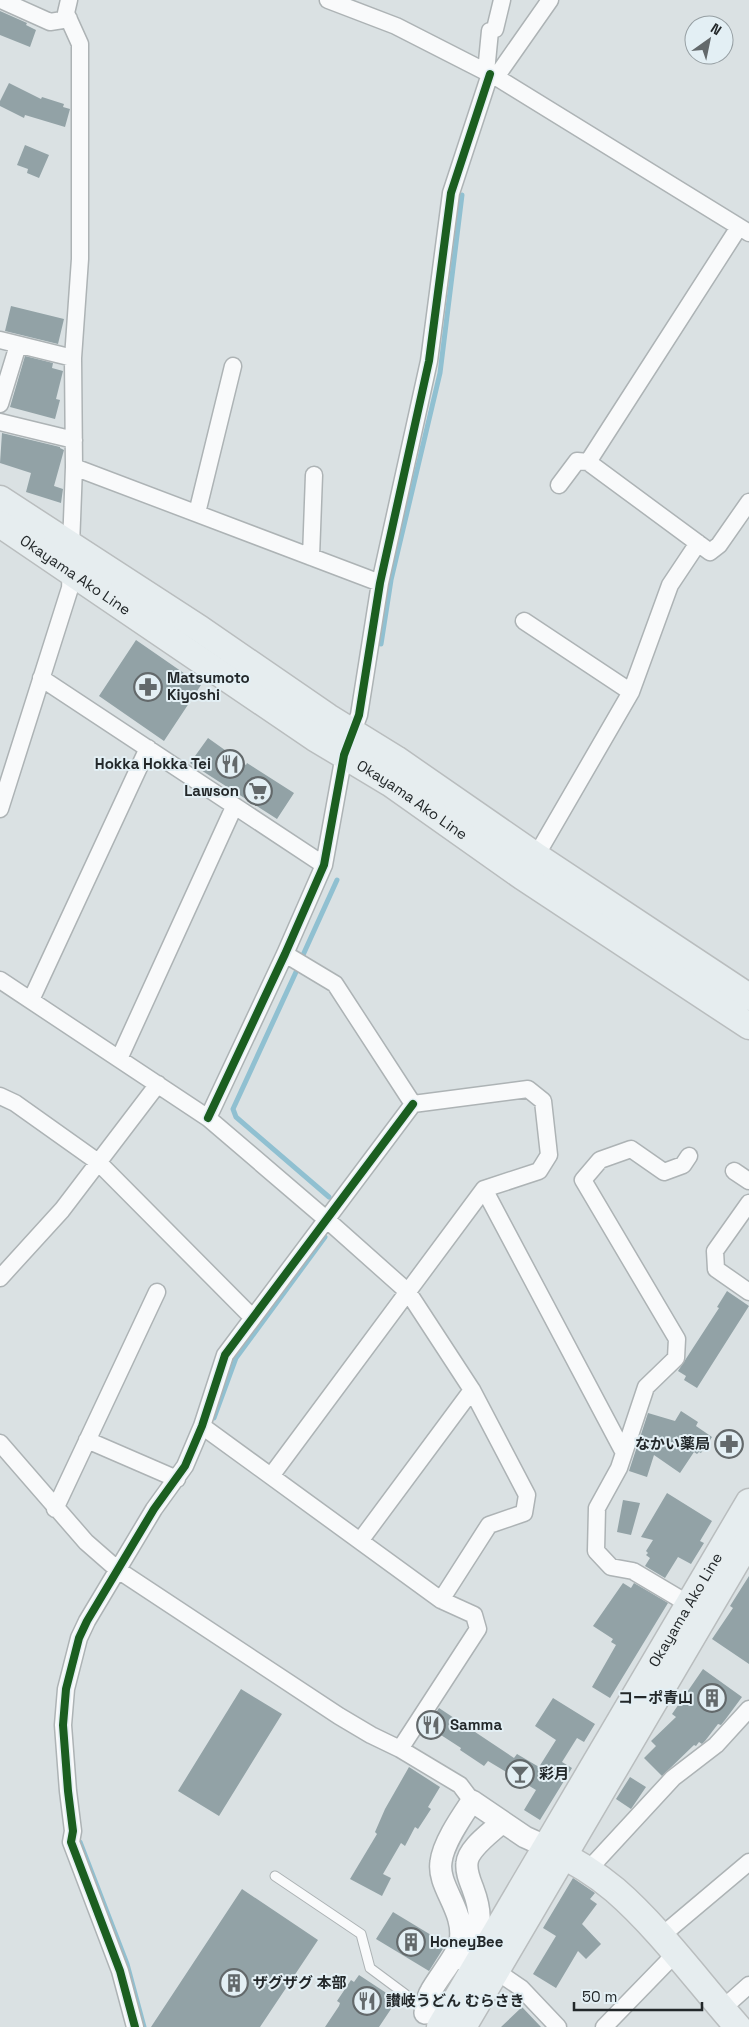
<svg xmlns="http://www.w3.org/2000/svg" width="749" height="2027" viewBox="0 0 749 2027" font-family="'Space Grotesk','Noto Sans JP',sans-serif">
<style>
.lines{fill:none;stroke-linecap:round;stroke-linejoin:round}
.stream{stroke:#90c0d1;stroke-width:5}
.building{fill:#92a2a6}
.service-casing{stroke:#adb3b5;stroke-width:11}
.minor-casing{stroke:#adb3b5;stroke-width:19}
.tertiary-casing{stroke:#adb3b5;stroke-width:24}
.primary-casing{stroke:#b9bdbe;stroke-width:29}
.service{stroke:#f9fafb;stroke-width:9}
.minor{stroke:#f9fafb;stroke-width:16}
.tertiary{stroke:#f9fafb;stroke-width:21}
.primary{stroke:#e6edef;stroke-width:26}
.cycleway-casing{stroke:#e3eff4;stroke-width:11}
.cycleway{stroke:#1b5e20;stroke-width:8}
.labels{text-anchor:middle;stroke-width:4;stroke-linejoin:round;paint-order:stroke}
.street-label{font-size:15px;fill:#23282a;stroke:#e3eff4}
.poi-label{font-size:15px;font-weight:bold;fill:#23282a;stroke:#e3eff4;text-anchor:start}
</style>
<rect width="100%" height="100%" fill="#dae1e3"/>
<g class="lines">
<path class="stream" d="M381 644 391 580 440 373 462 195
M303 955 337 880
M296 972 233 1109 236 1117 329 1197
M214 1418 236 1358 325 1237
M80 1842 127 1964 144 2027"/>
</g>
<path class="building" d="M0 11 27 23 26 25 36 30 30 47 0 35Z
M9 83 41 99 42 97 64 104 63 107 70 109 65 127 25 115 24 118 0 106V101Z
M25 145 49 155 39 178 27 173 28 169 17 165Z
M11 306 64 319 58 344 5 331Z
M25 356 53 363 52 368 63 371 56 399 60 400 55 419 10 407Z
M2 433 60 447V448L64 450 54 486 63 489 61 503 26 492 31 473 0 463Z
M136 640 201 685 164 741 99 696Z
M208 738 246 765 247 763 294 793 277 819 190 763Z
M727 1291 749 1306 697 1388 684 1380 686 1376 678 1371 719 1308 717 1307Z
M681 1411 698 1422 696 1426 712 1437 701 1453 699 1452 697 1454 694 1452 680 1473 654 1455 647 1477 629 1471 648 1413 675 1421Z
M667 1493 712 1521 700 1541 704 1543 691 1564 678 1557 665 1578 645 1566 650 1558 646 1555 648 1553 646 1551 653 1540 641 1537Z
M623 1500 640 1503 631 1535 617 1532Z
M749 1576V1664L712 1639 733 1608 730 1606Z
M623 1583 631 1588 634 1583 668 1603 610 1698 592 1687 616 1645 611 1642 613 1639 593 1626Z
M703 1669 742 1697 725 1720 721 1725 718 1724 705 1741 702 1744 699 1742 696 1746 694 1745 662 1776 644 1758 656 1746 651 1741 676 1717 672 1714Z
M241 1689 282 1714 219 1816 178 1791Z
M553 1698 595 1724 584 1742 577 1738 562 1762 572 1768 540 1820 524 1810 536 1790 488 1761 484 1766 460 1750 461 1748 427 1726 439 1708 514 1758 517 1754 539 1767 556 1740 535 1726Z
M409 1767 440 1787 428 1807 431 1809 418 1829 415 1827 405 1846 401 1843 383 1874 391 1878 382 1896 350 1879 377 1834 375 1832 385 1809Z
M630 1777 646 1787 631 1809 616 1799Z
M573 1878 595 1893 590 1899 597 1904 582 1924 601 1944 586 1959 578 1951 556 1988 533 1974 556 1936 543 1928Z
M242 1889 318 1940 260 2027H151Z
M393 1912 446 1944 429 1971 376 1939Z
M359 1975 397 2000 379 2027H325L339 2006 340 2003 337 2001 351 1980 354 1982Z
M522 2007 541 2027H501Z"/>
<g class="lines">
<defs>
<path id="service" d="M275 1876 361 1934 370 1968 405 1994 423 2011"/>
<path id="minor" d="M1 0 50 22 69 19
M69 0 66 13 80 44V259L73 358 74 467 71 546
M328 0 396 26 496 77 749 233
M486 72 490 31 495 29 502 0
M496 77 550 0
M0 340 73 358
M0 404 18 345
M0 422 74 440
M588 462 739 227
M74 467 380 583
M559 485 577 461 588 462 710 552 719 545 749 502
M197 513 233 366
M311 557 314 475
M524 621 631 692
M41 678 324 865
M0 809 70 588 71 570
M536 856 631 692 670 585 698 543
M0 980 208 1118 326 1219 408 1292 472 1390 527 1495 524 1513 489 1525 441 1600
M31 1000 148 748
M119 1059 234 807
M0 1096 15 1103 98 1162 252 1317
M208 1118 285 954 324 865 344 755 359 715 380 583 429 361 451 193 490 74
M689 1156 683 1165 664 1172 631 1149 600 1160 583 1180 677 1339 676 1358 646 1387 619 1468 597 1508 596 1551 611 1567 633 1571 697 1609
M734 1171 749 1181
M484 1189 623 1451
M749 1203 715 1251 716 1269 749 1292
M0 1278 62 1210 158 1084
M202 1426 441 1600 474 1615 478 1629 400 1749
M87 1440 177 1479
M0 1443 86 1542 118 1570 339 1716 371 1735 400 1749 460 1785 472 1801
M271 1476 484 1189 539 1171 549 1155 543 1101 528 1089 413 1104 335 984 285 954
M55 1509 157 1292
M360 1541 472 1390
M588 1870 673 1778 716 1745 749 1709
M660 1937 749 1862
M496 1971 521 1988 558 2027
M722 2009 749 1985
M135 2027 120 1971 71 1842 73 1831 68 1791 63 1725 66 1689 79 1638 87 1621 154 1509 185 1466 202 1426 225 1355 413 1104
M604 2027 675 1954"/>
<path id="tertiary" d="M462 1959C479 1932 485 1921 473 1889 470 1881 466 1872 467 1863 468 1848 492 1832 502 1822
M425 2013C426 2006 427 1997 431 1991 438 1978 458 1954 460 1942 466 1911 437 1887 441 1862 443 1843 462 1816 472 1801L525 1837 545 1846"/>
<g id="primary">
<path d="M0 499 200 629 328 717 396 759 536 856 749 997"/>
<path id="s1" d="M0 524 315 738 390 783 523 877 749 1026"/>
<path d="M550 1849C573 1860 595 1873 615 1890 659 1928 699 1983 738 2027"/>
<path id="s2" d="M440 2027 749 1502"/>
<path d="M463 2027 749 1540"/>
</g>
</defs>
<use href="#service" class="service-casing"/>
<use href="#minor" class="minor-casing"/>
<use href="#tertiary" class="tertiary-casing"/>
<use href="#primary" class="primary-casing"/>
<use href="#service" class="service"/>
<use href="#minor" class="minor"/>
<use href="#tertiary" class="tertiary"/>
<use href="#primary" class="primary"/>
<defs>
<path id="cycleway" d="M208 1118 285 954 324 865 344 755 359 715 380 583 429 361 451 193 490 74
M135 2027 120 1971 71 1842 73 1831 68 1791 63 1725 66 1689 79 1638 87 1621 154 1509 185 1466 202 1426 225 1355 413 1104"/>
</defs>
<use href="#cycleway" class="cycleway-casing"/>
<use href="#cycleway" class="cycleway"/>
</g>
<defs>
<symbol id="pharmacy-ring" viewBox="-11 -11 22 22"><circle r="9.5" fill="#e3eff4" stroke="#63696b" stroke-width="1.5"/><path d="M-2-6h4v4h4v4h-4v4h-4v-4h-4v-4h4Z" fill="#63696b"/></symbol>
<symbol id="restaurant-ring" viewBox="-11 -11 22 22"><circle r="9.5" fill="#e3eff4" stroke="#63696b" stroke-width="1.5"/><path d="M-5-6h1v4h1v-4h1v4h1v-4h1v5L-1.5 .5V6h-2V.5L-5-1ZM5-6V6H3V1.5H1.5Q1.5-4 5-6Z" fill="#63696b"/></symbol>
<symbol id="supermarket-ring" viewBox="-11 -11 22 22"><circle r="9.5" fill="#e3eff4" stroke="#63696b" stroke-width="1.5"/><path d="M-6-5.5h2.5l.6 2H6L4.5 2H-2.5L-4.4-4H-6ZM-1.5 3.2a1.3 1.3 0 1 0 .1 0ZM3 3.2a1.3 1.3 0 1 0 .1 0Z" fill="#63696b"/></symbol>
<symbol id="building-ring" viewBox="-11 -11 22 22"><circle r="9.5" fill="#e3eff4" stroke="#63696b" stroke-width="1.5"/><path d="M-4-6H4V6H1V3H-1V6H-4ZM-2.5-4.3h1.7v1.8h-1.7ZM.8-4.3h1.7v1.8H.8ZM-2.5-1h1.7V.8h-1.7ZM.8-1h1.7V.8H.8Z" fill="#63696b"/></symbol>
<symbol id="bar-ring" viewBox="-11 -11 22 22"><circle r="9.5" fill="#e3eff4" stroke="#63696b" stroke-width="1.5"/><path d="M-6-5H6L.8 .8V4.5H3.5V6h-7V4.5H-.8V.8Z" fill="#63696b"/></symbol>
</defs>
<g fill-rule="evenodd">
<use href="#pharmacy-ring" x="132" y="671" width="32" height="32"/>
<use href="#restaurant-ring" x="214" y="748" width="32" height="32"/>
<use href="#supermarket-ring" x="242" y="775" width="32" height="32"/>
<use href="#pharmacy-ring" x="713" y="1428" width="32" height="32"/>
<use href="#building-ring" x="696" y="1682" width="32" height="32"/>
<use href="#restaurant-ring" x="415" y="1709" width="32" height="32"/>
<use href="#bar-ring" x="504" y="1758" width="32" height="32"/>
<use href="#building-ring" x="395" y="1926" width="32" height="32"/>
<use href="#building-ring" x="218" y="1967" width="32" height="32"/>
<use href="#restaurant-ring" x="351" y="1985" width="32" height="32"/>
</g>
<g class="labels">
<g class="street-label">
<text dy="5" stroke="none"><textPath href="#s1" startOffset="91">Okayama Ako Line</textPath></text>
<text dy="5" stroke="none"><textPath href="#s1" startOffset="496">Okayama Ako Line</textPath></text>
<text dy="5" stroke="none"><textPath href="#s2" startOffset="484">Okayama Ako Line</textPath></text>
</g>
<g class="poi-label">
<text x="167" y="683">Matsumoto<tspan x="167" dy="17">Kiyoshi</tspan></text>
<text x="211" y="769" text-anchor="end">Hokka Hokka Tei</text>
<text x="239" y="796" text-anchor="end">Lawson</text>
<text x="710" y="1449" text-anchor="end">なかい薬局</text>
<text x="693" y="1703" text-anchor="end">コーポ青山</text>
<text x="450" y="1730">Samma</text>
<text x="539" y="1779">彩月</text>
<text x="430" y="1947">HoneyBee</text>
<text x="253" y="1988">ザグザグ 本部</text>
<text x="386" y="2006">讃岐うどん むらさき</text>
</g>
</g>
<g transform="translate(709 40) rotate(33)"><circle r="24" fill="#e3eff4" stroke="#969fa3"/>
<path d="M0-4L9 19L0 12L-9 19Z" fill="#63696b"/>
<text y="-8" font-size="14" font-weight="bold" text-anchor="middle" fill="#23282a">N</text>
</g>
<path d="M574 2002v8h128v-8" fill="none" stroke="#23282a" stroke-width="2.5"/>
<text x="582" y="2002" font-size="15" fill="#23282a" stroke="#e3eff4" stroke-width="4" paint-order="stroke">50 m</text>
</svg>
